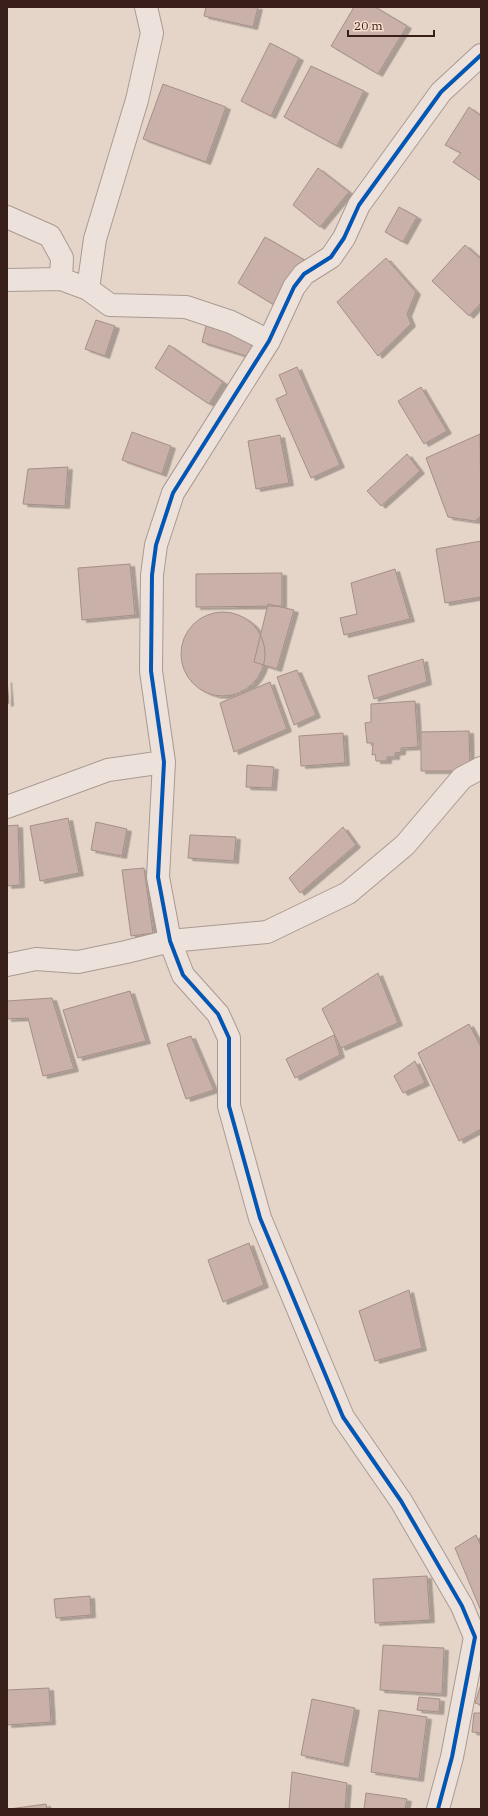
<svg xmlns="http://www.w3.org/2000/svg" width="488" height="1816" viewBox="0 0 488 1816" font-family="'IBM Plex Serif',serif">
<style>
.building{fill:#c9b0a9;stroke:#a58f88;filter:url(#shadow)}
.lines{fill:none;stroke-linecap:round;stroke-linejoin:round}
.street-casing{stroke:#a99a92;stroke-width:24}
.street{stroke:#ede2db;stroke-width:22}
.cycleway-casing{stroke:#f8decc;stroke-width:6}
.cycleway{stroke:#0057b8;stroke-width:4}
</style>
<defs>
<filter id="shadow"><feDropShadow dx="4.5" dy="2.5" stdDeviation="0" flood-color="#0004"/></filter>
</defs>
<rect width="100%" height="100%" fill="#e5d4c8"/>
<path class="building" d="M206 7H258L253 27 204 16Z
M354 7H375L407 26 378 74 331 46Z
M270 43 299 58 271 116 241 101Z
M311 66 364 91 337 146 284 117Z
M163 84 226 107 206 162 143 139Z
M469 107 481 116V181L453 162 461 153 445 145Z
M318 168 349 192 320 227 293 205Z
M399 207 417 217 403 242 385 232Z
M265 237 306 261 279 308 238 283Z
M465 245 481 259V303L469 316 432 281Z
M386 258 416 292 407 314 411 324 378 356 337 302Z
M96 320 115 326 105 356 85 349Z
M207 322 258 339 252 358 202 342Z
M169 345 223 382 209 404 155 368Z
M297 367 340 465 311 478 276 399 287 394 279 375Z
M421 387 447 431 424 444 398 401Z
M132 432 171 446 162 474 122 460Z
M480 434 481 516 475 521 448 517 426 458Z
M280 435 289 483 256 489 248 441Z
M407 454 420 471 381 506 367 491Z
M68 467 65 506 23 504 28 469Z
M481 541V597L445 603 436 549Z
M130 564 135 615 82 620 78 568Z
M395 569 410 619 344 635 340 618 357 614 351 583Z
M282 573V606L196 607V574Z
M268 604 294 610 277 669 254 662Z
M181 654a42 42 0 1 1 84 0a42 42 0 1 1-84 0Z
M423 659 427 682 374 699 368 676Z
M297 670 316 715 294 725 277 677Z
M7 680 9 703 7 704Z
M270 682 287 729 234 752 220 703Z
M415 701 418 747 401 748V752L395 753V757H387V761H376L375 754 372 755 373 743H367L365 723 371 722V704Z
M469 731 470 771H421V732Z
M343 733 345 763 301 766 299 736Z
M247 765 274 767 272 788 246 787Z
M68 818 79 873 40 881 30 826Z
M96 822 127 829 122 856 91 850Z
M18 825 20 885 7 886V826Z
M343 827 356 845 300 893 289 878Z
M190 835 236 837 234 861 188 858Z
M144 868 153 933 131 936 122 870Z
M378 973 398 1023 341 1048 322 1009Z
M130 991 146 1041 78 1058 63 1010Z
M52 998 74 1069 43 1076 28 1018 7 1019V1001Z
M469 1024 481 1047V1129L459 1141 418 1053Z
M334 1035 340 1055 295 1078 286 1059Z
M191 1036 214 1090 186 1099 167 1044Z
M415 1061 425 1083 403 1093 394 1076Z
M249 1243 264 1285 223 1302 208 1260Z
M409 1290 422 1348 375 1361 359 1311Z
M476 1535 481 1546V1611L455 1548Z
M427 1576 430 1620 375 1623 373 1579Z
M90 1596 91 1615 56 1618 54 1599Z
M383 1645 444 1648 442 1694 380 1690Z
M481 1684V1705L475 1703Z
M49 1688 51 1722 7 1725V1690Z
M419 1697 440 1699 439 1712 417 1710Z
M312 1699 355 1708 344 1764 301 1755Z
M379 1710 427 1717 419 1779 371 1772Z
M474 1713H481V1733L472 1732Z
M292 1772 347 1783 345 1809H289Z
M366 1793 407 1799 405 1809H364Z
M46 1804 47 1809H9Z"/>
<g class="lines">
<defs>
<path id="street" d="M7 217 50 236 62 258 61 279
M7 280 61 279 88 289 110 305 186 307 231 322 269 341
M88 289 95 239 137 100 152 33 146 7
M7 807 108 770 164 762
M7 965 36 959 78 962 126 952 170 941 267 932 348 893 405 845 462 778 481 768
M438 1809 452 1757 475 1637 462 1606 401 1501 343 1417 260 1218 229 1106V1038L218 1014 183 975 170 941 158 877 164 762 151 671 152 575 156 545 173 493 269 341 294 287 304 274 331 257 344 238 359 205 441 92 481 55"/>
</defs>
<use href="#street" class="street-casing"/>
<use href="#street" class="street"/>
<defs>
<path id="cycleway" d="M438 1809 452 1757 475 1637 462 1606 401 1501 343 1417 260 1218 229 1106V1038L218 1014 183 975 170 941 158 877 164 762 151 671 152 575 156 545 173 493 269 341 294 287 304 274 331 257 344 238 359 205 441 92 481 55"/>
</defs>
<use href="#cycleway" class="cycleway-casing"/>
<use href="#cycleway" class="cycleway"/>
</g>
<rect width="488" height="1816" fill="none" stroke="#381f1a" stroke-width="16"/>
<path d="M348 30v6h86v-6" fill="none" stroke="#381f1a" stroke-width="2"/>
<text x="354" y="30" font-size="12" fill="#381f1a" stroke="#f8decc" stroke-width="3" paint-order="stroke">20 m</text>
</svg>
